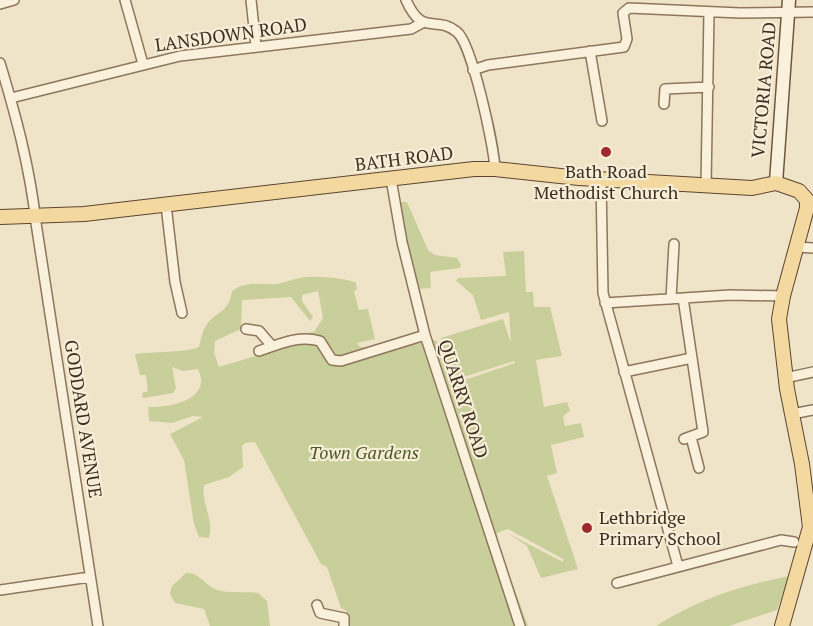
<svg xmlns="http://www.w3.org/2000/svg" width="813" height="626" viewBox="0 0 813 626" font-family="'PT Serif',serif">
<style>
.green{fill:#c9cf9b;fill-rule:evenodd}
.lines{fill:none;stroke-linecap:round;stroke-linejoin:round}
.street-casing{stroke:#8d765c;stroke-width:12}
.secondary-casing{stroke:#6f573f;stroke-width:15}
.primary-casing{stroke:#5b4430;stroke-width:16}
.street{stroke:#faf1dc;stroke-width:9}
.secondary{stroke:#faf1dc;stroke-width:12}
.primary{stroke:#f3d9a0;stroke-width:14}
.poi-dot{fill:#9e2a2b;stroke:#f7eed8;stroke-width:2}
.labels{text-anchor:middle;stroke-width:4.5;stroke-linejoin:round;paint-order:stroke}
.street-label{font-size:18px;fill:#3d2e20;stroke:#f7eed8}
.poi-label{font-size:18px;fill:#3d2e20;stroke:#f7eed8}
.park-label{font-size:18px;font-style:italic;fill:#4d5a26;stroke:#f7eed8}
</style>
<rect width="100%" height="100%" fill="#f0e4c8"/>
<path class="green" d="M399 202H407L428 250 435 255 457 258 461 265 460 268 430 272 431 288 418 289Z
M524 251 526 292H533L534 307H550L562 356 536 360 544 407 567 402 570 411 563 416 565 426 581 423 584 437 551 445 557 473 547 476 578 569 541 578 527 546 509 534 563 562V559L508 529 497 533 499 546 528 626H342L344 614 347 611 341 608 327 567 321 564 255 442 245 443 242 446 243 467 229 477 204 485C201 503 214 519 209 538L199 537 194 524 184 460 170 434 203 417 193 416 172 423 149 421 148 407C169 408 213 400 198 369L183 371 172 367 176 388 173 393 143 398 142 393 148 391 146 375H140L135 354C150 352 190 352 199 347 201 339 202 331 207 324 219 309 228 314 232 291 247 280 260 285 277 284 285 283 292 279 300 278 309 275 349 278 356 283L357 289 354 292 359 310 368 309 375 339 357 343 360 347H401L435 340 443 347 441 338 503 319 511 343 509 312 481 320 473 295 456 281 458 278 506 276 503 252ZM318 291 323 318 314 332 306 333 294 344 219 367 214 353 215 341 241 329 242 300 291 297 310 321 313 317 302 301V295ZM447 357 454 380 514 361 515 363 453 384Z
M186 573C199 572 204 584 215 589 226 594 245 591 258 593L267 601 270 626H210L204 609 175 603 170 594 172 586Z
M789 576 777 610 729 626H656C699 599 739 586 789 576Z"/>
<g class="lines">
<defs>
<path id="street" d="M125 0 143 64
M251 0 256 46
M406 0C423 38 435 14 457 32 472 44 494 146 495 169
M0 4 14 0
M629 8 740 13 813 12
M590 51 602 121
M0 63C16 116 30 168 36 223L98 626
M473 70 488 65 624 47 627 39 623 13 629 8
M11 98 180 56 411 29 422 23
M664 104 665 89 709 87
M391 179 402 242 425 335 520 626
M601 180 603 293 678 566
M706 185 709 12
M166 205 175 282 182 313
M797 247 813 248
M683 298 703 432 684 439
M671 299 674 244
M605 303 730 295 783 296
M246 329 259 331 272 346
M259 351C280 344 298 335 320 341L332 360 341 361 425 335
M624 372 692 358
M785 378 813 372
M792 414 813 410
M691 437 699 468
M617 583 781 540 794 542
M0 590 90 577
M317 605 320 613 344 618V626"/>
<path id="secondary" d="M776 183 789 0"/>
<path id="primary" d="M0 217 84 214 474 169H495L579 178 752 188 776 183 799 191 807 200V208L783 296 779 319 787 389 802 464 810 527 782 626"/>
</defs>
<use href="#street" class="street-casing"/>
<use href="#secondary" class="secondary-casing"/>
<use href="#primary" class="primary-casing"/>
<use href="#street" class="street"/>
<use href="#secondary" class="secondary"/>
<use href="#primary" class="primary"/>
</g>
<g class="poi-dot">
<circle cx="606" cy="152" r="6"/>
<circle cx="587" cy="528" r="6"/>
</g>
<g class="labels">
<g class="street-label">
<text transform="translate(231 35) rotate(-8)" y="6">LANSDOWN ROAD</text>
<text transform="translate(764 90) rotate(-85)" y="6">VICTORIA ROAD</text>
<text transform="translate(404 159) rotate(-7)" y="6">BATH ROAD</text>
<text transform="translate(463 399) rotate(72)" y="6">QUARRY ROAD</text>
<text transform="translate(83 419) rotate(81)" y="6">GODDARD AVENUE</text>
</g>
<g class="poi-label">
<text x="606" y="178">Bath Road<tspan x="606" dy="21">Methodist Church</tspan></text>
<text x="599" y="524" text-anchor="start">Lethbridge<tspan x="599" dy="21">Primary School</tspan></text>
</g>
<g class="park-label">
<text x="364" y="459">Town Gardens</text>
</g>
</g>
</svg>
